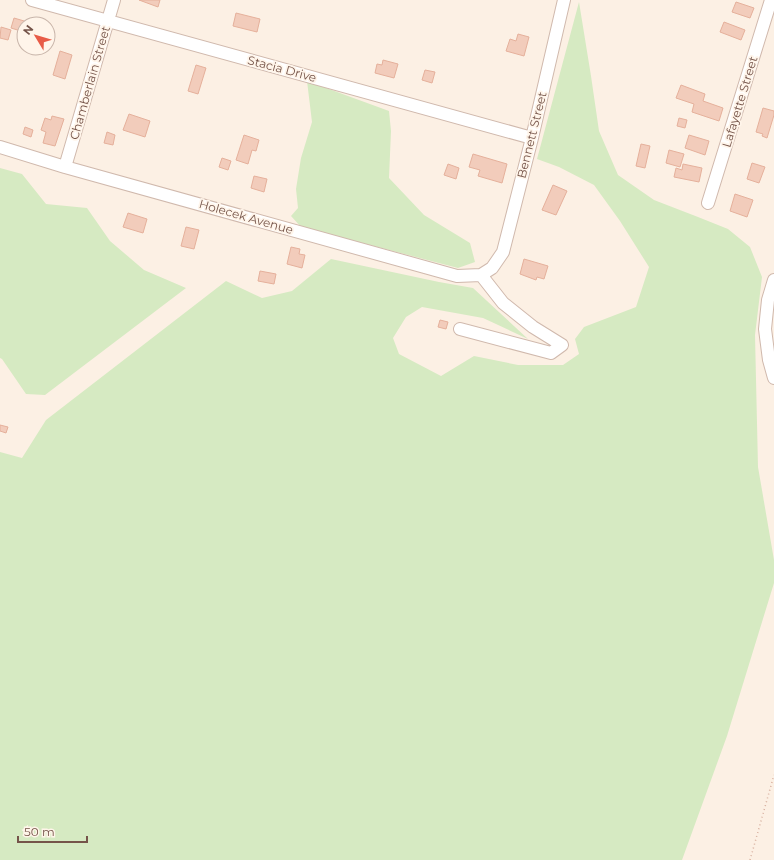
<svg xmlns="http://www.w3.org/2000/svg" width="774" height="860" viewBox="0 0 774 860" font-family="Montserrat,sans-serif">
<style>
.green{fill:#d6eac2}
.building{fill:#f2ccbb;stroke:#e5b09b}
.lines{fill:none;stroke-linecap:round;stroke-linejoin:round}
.minor-casing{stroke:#d0b9ad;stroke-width:14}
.path{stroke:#d7af9e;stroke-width:1.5;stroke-dasharray:1 3;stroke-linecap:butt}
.minor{stroke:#fff;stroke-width:12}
.labels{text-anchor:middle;stroke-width:3.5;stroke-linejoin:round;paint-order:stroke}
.street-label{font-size:12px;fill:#755449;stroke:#fff5ea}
</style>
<rect width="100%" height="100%" fill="#fcf0e4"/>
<path class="green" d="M579 2 591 76 599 131 618 175 654 200 698 217 728 229 750 247 762 277 755 335 758 467 774 560V583L727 736 682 860H0V452L22 458 46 420 226 281 262 298 292 291 331 259 439 282 473 288 528 339 483 318 422 307 406 317 393 338 399 354 441 376 474 356 518 365H563L579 354 575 339 584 327 636 307 649 267 620 221 594 185 559 167 537 159Z
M307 81 389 111 391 131 389 178 424 215 470 243 475 262 458 268 301 227 291 216 298 208 296 189 301 158 312 122Z
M0 168 22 174 46 204 87 208 110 241 144 270 186 288 45 395 26 394 2 359 0 358Z"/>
<path class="building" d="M139 0H160L158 7Z
M736 2 754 8 750 18 732 12Z
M236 13 260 19 257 32 233 26Z
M14 18 31 23 30 24H24V32L11 28Z
M39 20 51 24 48 34V24H38Z
M724 22 745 30 741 40 720 32Z
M1 27 11 30 8 40 0 38Z
M518 34 529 37 524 56 506 51 510 39 516 41Z
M60 51 72 55 65 79 53 75Z
M383 60 398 64 394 78 375 73 377 64 382 65Z
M196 65 206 68 198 94 188 91Z
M425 70 435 72 432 83 422 80Z
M681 85 705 94 703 101 723 108 719 121 692 112 694 104 676 98Z
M763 108 774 111V115L767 138 762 136 763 134 756 132Z
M129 114 150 121 145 137 123 130Z
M52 116 64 119 55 146 43 143 46 132 41 130 45 118 51 120Z
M679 118 687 120 685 128 677 126Z
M25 127 33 130 31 137 23 134Z
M107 132 115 135 113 145 104 143Z
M244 135 259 140 256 151 252 150 248 164 236 160Z
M689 135 709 141 705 155 685 148Z
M641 144 650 146 645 168 636 166Z
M669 150 684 154 680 167 666 163Z
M473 154 507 164 502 183 478 176 480 170 469 167Z
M222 158 231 161 228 170 219 167Z
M752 163 765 167 759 183 747 179Z
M448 164 459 168 456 179 444 175Z
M683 164 702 168 699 182 674 177 676 168 682 170Z
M254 176 267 179 264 192 251 188Z
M553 185 567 191 556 215 542 210Z
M735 194 753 200 747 217 730 211Z
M128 213 147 219 143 233 123 227Z
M186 227 199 230 194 249 181 246Z
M291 247 300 249 299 254 305 255 302 268 287 264Z
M524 259 548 266 544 279 537 277 536 280 520 274Z
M260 271 276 274 274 284 258 281Z
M440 320 448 322 446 329 438 327Z
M0 425 8 427 6 433 0 431Z"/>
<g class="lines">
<defs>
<path id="minor" d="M32 0 532 138
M0 147 65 167 457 276 481 275 492 268 503 252 532 138 564 0
M65 167 114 0
M708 203 771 0
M774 280 768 300 765 329 769 360 774 378
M460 329 551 353 562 345 533 327 503 303 481 275"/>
</defs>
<use href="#minor" class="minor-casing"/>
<path class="path" d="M750 860 774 775"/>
<use href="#minor" class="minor"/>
</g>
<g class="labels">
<g class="street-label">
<text transform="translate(282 69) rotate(15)" y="4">Stacia Drive</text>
<text transform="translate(90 83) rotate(-74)" y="4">Chamberlain Street</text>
<text transform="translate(740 102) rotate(-73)" y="4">Lafayette Street</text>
<text transform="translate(532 135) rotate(-76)" y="4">Bennett Street</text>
<text transform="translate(246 217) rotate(16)" y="4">Holecek Avenue</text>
</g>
</g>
<g transform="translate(36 36) rotate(308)"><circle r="19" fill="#fff5ea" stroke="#c8b5aa"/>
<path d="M0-3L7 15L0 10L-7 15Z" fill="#e85c47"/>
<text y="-6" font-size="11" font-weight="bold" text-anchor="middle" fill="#755449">N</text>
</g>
<path d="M18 836v6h69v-6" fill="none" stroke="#755449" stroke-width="2"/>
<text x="24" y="836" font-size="12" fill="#755449" stroke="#fff5ea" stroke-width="3" paint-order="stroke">50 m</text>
</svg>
